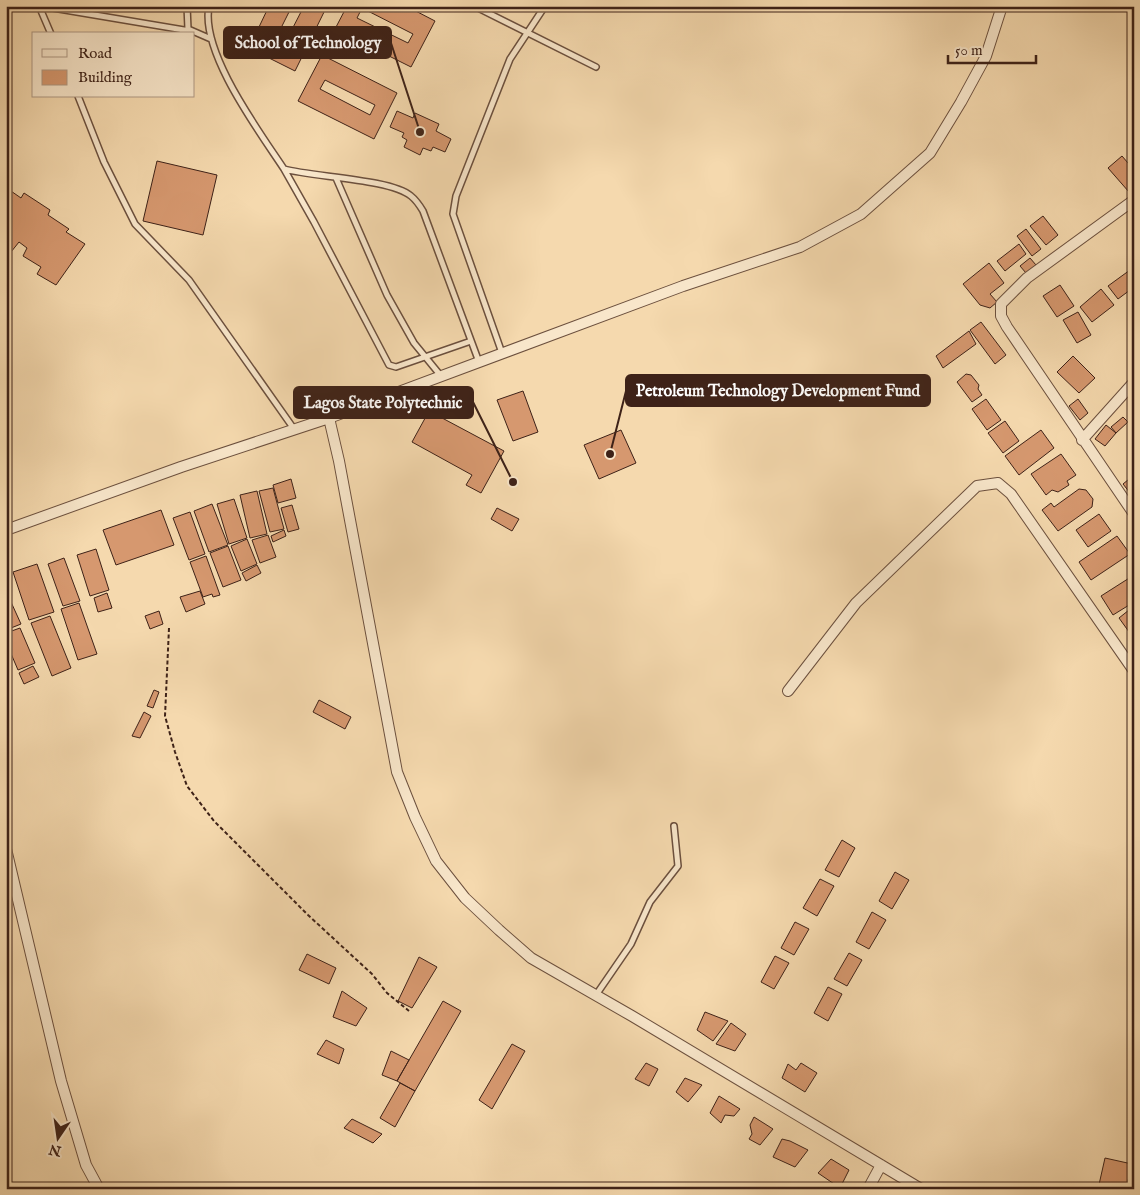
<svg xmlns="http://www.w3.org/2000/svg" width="1140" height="1195" viewBox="0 0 1140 1195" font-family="'IM FELL English',serif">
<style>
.building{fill:#d6986f;stroke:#3e2218;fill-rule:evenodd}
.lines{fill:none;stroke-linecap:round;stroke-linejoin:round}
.lane-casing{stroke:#6c503e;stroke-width:8}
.street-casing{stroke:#6c503e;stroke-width:12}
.path{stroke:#3e2218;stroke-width:2;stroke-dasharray:4 2.5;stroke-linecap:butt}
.lane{stroke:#f8e6ca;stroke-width:5}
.street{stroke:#f8e6ca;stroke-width:10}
.leader{fill:none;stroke:#3e2218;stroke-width:2}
.callout-dot{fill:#3e2218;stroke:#f8e6ca;stroke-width:2}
.callout{fill:#3e2218;stroke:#3e2218;stroke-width:2}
.callout-label{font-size:16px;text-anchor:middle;font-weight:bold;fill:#fff}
</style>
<rect width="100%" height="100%" fill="#f5d9ae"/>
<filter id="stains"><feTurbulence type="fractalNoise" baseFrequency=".004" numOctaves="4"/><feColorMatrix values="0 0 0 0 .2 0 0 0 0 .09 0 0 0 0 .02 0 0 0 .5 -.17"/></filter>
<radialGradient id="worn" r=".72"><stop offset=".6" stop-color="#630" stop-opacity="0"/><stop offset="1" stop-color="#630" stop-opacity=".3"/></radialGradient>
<path class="building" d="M269 6H292L274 42 283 47 304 6H327L295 71 249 48Z
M347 6H406L435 21 411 67 335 29ZM362 8 413 34 408 43 357 18Z
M322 55 397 93 374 139 298 101ZM325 80 375 105 370 115 320 89Z
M397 111 413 118 415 113 439 124 436 131 451 139 445 152 433 147 431 151 423 148 420 155 404 147 407 140 402 137 404 133 390 127Z
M1122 156 1134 170V188L1129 192 1108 168Z
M157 161 217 175 203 235 143 221Z
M8 189 21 198 24 193 50 210 48 215 69 229 66 232 85 244 56 285 37 274 41 267 23 256 27 248 19 242 11 252 6 248V192Z
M1043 216 1058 235 1046 245 1030 226Z
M1026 229 1041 249 1032 256 1017 236Z
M1019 244 1026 254 1005 271 997 261Z
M1030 258 1036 265 1026 273 1020 266Z
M989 263 1004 283 990 294 997 302 990 308 980 305 963 284Z
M1130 270 1134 275V287L1118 299 1108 286Z
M1060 285 1074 306 1057 317 1043 296Z
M1101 289 1114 305 1092 322 1080 307Z
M1078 312 1091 335 1077 343 1063 320Z
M981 322 1006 355 995 364 970 330Z
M969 331 976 344 943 368 936 356Z
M1073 356 1095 378 1079 393 1057 372Z
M966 374 971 375 979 385 978 389 982 395 972 402 957 382Z
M523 391 538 432 513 441 497 400Z
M986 399 1001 420 987 430 972 409Z
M1078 399 1088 413 1080 420 1069 406Z
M429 411 504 451 481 493 466 485 472 475 412 442Z
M1123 417 1128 422 1116 433 1111 427Z
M1005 421 1019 441 1003 453 988 433Z
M1106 425 1116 433 1105 446 1095 439Z
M621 430 636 463 599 479 584 445Z
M1041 430 1054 448 1019 475 1005 456Z
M1061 454 1076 475 1067 481 1069 485 1058 492 1052 490 1046 495 1031 474Z
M1134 475V498L1123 484Z
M291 479 296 498 278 503 273 485Z
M273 488 284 529 270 532 259 491Z
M1079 489 1086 490 1093 499 1092 507 1058 531 1042 510 1051 503 1054 507Z
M257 491 267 534 250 538 240 495Z
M234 499 247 538 229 544 217 504Z
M212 504 228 545 209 552 194 511Z
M292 505 299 529 288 532 281 508Z
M497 508 519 519 512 531 491 519Z
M161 510 174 545 116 565 103 530Z
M190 512 205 554 189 560 173 518Z
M1099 514 1111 531 1088 547 1076 530Z
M284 530 286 536 273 542 271 536Z
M268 535 276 557 260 563 252 540Z
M1117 536 1130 554 1091 580 1079 562Z
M247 539 257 564 241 571 231 546Z
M228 546 241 580 223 587 210 553Z
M96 549 109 590 90 596 77 555Z
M206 556 220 595 213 597 212 594 203 597 190 562Z
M64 558 80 601 63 606 48 564Z
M37 564 54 612 29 620 13 572Z
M257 565 261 573 246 581 242 573Z
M1134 575V602L1113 615 1101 596Z
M6 591 21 624 6 630Z
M200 591 205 604 186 612 180 597Z
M107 593 112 608 98 612 94 598Z
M79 603 97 654 78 660 61 609Z
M1129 610 1134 614V635L1132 636 1119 618Z
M159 611 163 624 150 629 145 616Z
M50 616 71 668 52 676 31 623Z
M20 628 35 663 18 670 6 642V633Z
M33 666 39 677 24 684 19 673Z
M154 690 159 692 153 708 147 706Z
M319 700 351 717 345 729 313 712Z
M144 712 151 716 140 738 132 736Z
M842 840 855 848 839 877 825 870Z
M895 872 909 880 892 909 879 901Z
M820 879 834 886 817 916 803 908Z
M872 912 886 920 869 949 856 942Z
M795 922 809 929 794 955 781 948Z
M849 953 862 960 847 986 834 979Z
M307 954 336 968 329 984 299 970Z
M775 956 789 963 774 989 761 982Z
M419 957 437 967 412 1008 398 1001Z
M828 987 842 994 828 1021 814 1013Z
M342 991 367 1008 356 1026 333 1017Z
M443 1001 461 1011 415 1091 397 1081Z
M705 1012 728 1021 713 1041 697 1030Z
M731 1023 746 1034 735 1051 716 1044Z
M326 1040 344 1049 339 1064 317 1054Z
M512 1044 525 1051 492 1109 479 1100Z
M391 1051 409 1060 397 1081 382 1075Z
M646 1063 658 1069 649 1086 635 1079Z
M801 1063 817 1073 805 1092 782 1078 788 1064 796 1070Z
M685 1078 702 1085 688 1102 676 1092Z
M400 1083 415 1091 395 1127 380 1118Z
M719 1096 740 1109 734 1116 725 1115 721 1123 710 1113Z
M754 1117 773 1129 760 1145 749 1139 752 1134 750 1125Z
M352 1119 382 1134 373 1143 344 1128Z
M782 1139 790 1141 808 1150 795 1167 773 1157Z
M1105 1158 1132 1164 1126 1189H1098Z
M831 1159 849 1170 840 1188 818 1173Z"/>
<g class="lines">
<defs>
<path id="lane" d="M39 6 51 34
M41 6 190 31
M187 6 188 29 211 39
M209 6C200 52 259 131 284 169 313 177 391 179 411 196 416 200 420 206 423 211L479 362
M474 6 596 67
M78 96 104 162 135 224 189 280 294 429
M284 169 314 222 389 365 396 367 471 341
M336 178 387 295 414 343 441 376
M502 353 453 214 456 196 510 59 545 6
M596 995 631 944 650 902 678 866 674 826"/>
<path id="street" d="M1134 200 1027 278 1001 304V316L1007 327 1134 514
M329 418 339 461 397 772 415 817 436 861 465 898 499 930 531 958 632 1016 921 1189
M1082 440 1134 382
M6 530 181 467 329 418 683 286 800 247 861 214 930 153 961 102 986 56 1002 6
M788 691 856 603 977 486 998 483 1011 494 1134 671
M6 849 61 1081 86 1165 99 1189
M868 1189 881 1165"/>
</defs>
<use href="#lane" class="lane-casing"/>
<use href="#street" class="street-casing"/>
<path class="path" d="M169 628 165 716 175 752 187 786 214 821 308 915 372 974 387 993 409 1011"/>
<use href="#lane" class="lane"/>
<use href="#street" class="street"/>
</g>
<path class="leader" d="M420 132L391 43M610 454L626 391M513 482L473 402"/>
<g class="callout-dot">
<circle cx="420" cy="132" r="5"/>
<circle cx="610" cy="454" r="5"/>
<circle cx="513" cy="482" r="5"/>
</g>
<g class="callout">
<rect x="224" y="27" width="167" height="31" rx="5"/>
<rect x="626" y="375" width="304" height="31" rx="5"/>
<rect x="294" y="387" width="179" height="31" rx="5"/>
</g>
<g class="callout-label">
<text x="308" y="48">School of Technology</text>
<text x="778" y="396">Petroleum Technology Development Fund</text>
<text x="383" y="408">Lagos State Polytechnic</text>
</g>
<rect width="1140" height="1195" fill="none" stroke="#f5d9ae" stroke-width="25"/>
<rect x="8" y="8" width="1125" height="1180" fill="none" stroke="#3e2218" stroke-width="2.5"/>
<rect x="12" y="12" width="1115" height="1170" fill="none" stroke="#3e2218"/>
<rect x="32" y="32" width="162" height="65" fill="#f8e6ca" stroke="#ae9883"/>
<rect x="42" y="49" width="25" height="8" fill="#f8e6ca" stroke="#ae9883"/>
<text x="78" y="58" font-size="15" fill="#3e2218">Road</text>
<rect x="42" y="70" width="25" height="15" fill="#d6986f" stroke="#ae9883"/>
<text x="78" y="82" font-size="15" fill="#3e2218">Building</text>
<g transform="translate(58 1138) rotate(193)" stroke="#f8e6ca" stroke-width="4" paint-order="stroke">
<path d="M0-4L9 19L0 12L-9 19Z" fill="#3e2218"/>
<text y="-8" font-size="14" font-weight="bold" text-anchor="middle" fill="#3e2218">N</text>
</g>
<path d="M948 55v8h88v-8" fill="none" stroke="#3e2218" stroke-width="2.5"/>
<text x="955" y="55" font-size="15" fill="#3e2218" stroke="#f8e6ca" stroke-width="4" paint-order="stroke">50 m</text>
<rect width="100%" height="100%" filter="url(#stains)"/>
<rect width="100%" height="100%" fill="url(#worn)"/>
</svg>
